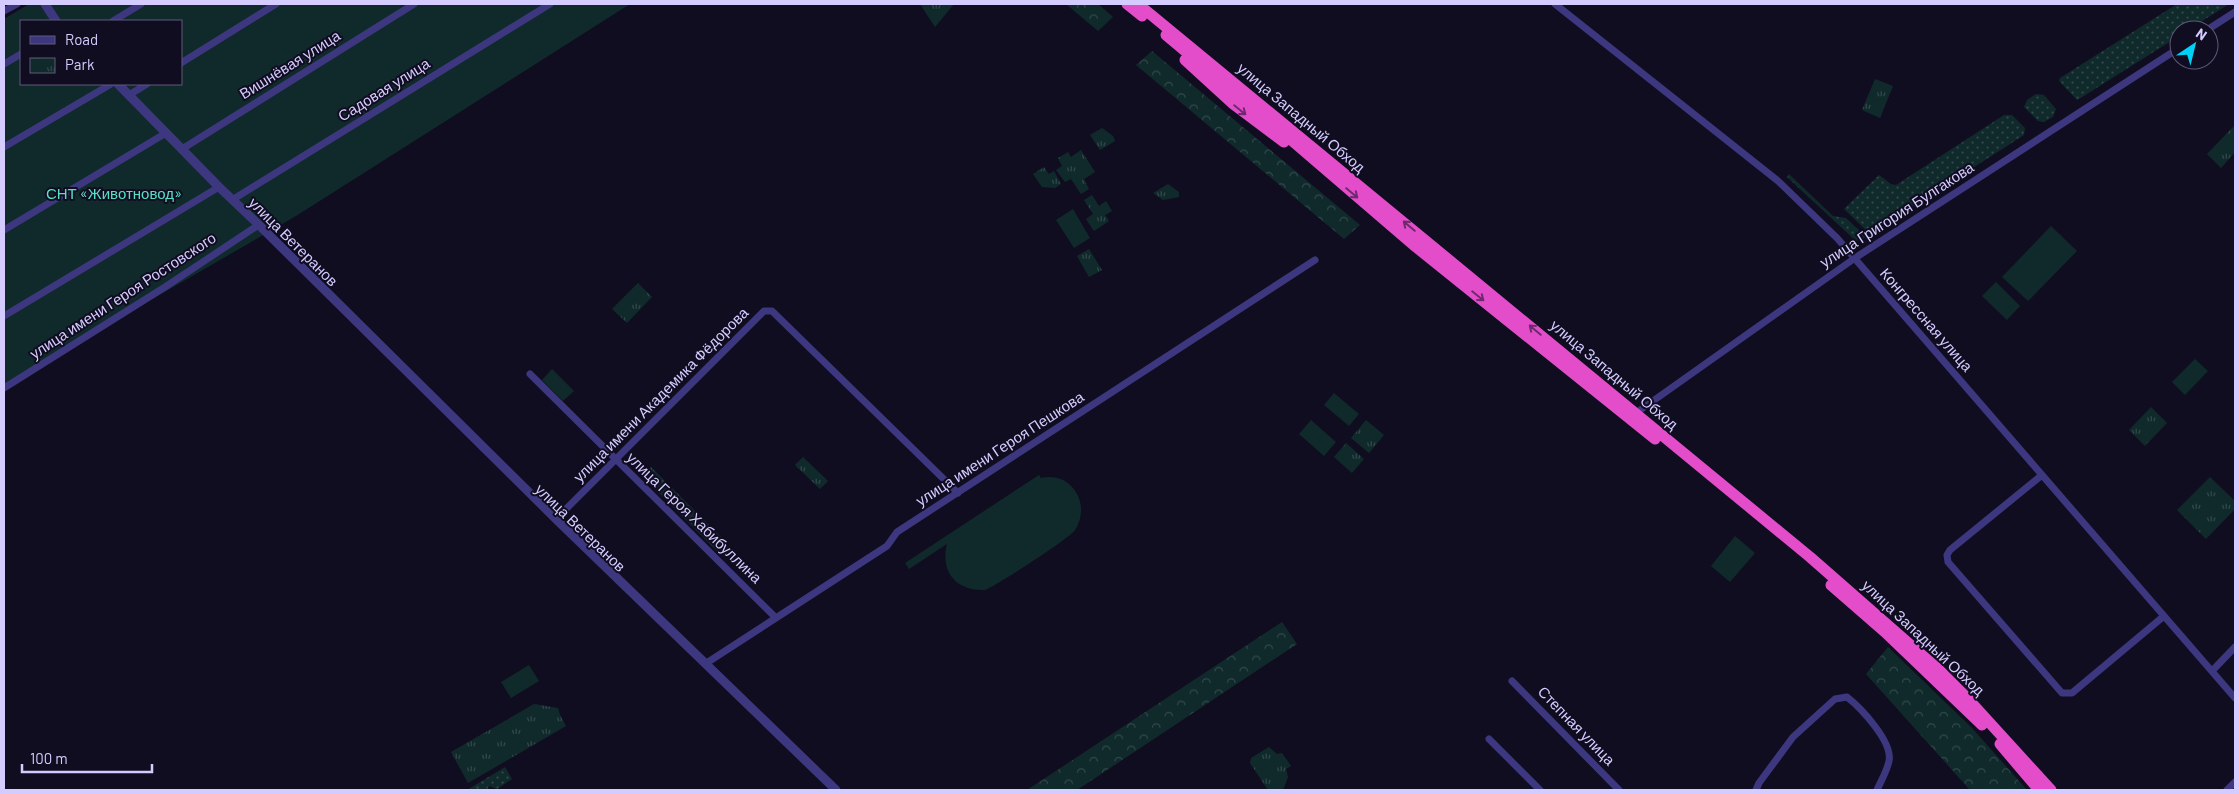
<svg xmlns="http://www.w3.org/2000/svg" width="2239" height="794" viewBox="0 0 2239 794" font-family="Barlow,sans-serif">
<style>
.grass{fill:url(#grass-dots)}
.forest{fill:url(#forest-crowns)}
.park{fill:url(#park-tufts)}
.garden{fill:#102a2b;fill-rule:evenodd}
.lines{fill:none;stroke-linecap:round;stroke-linejoin:round}
.minor{stroke:#3d3780;stroke-width:7}
.tertiary{stroke:#3d3780;stroke-width:9}
.trunk{stroke:#e34dca;stroke-width:11}
.oneway{stroke:#6f2a6d}
.labels{text-anchor:middle;stroke-width:4;stroke-linejoin:round;paint-order:stroke}
.street-label{font-size:15px;fill:#d4ccff;stroke:#110d21}
.park-label{font-size:15px;fill:#57e0c5;stroke:#110d21}
</style>
<defs>
<pattern id="grass-dots" width="8" height="8" patternUnits="userSpaceOnUse" patternTransform="scale(1.25)"><rect width="8" height="8" fill="#102a2b"/><path d="M2 2h.1M6 6h.1" fill="none" stroke="#32484b" stroke-width="1.8" stroke-linecap="round"/></pattern>
<pattern id="forest-crowns" width="20" height="18" patternUnits="userSpaceOnUse" patternTransform="scale(1.25)"><rect width="20" height="18" fill="#102a2b"/><path d="M2 6a3 3 0 1 1 6 0M12 15a3 3 0 1 1 6 0" fill="none" stroke="#32484b"/></pattern>
<pattern id="park-tufts" width="24" height="20" patternUnits="userSpaceOnUse" patternTransform="scale(1.25)"><rect width="24" height="20" fill="#102a2b"/><path d="M3 7l-1-3M5 7V3M7 7l1-3M15 17l-1-3M17 17v-4M19 17l1-3" fill="none" stroke="#32484b"/></pattern>
</defs>
<rect width="100%" height="100%" fill="#110d21"/>
<path class="grass" d="M2177 4H2229L2188 30H2179V36L2079 99 2077 100 2059 81 2060 78Z
M2036 94 2044 95 2056 109 2053 117 2044 122 2038 121 2024 107 2027 100Z
M2004 115H2012L2025 128 2024 135 1870 234 1844 209 1879 175 1891 184 1896 185Z
M1789 174 1833 216 1846 218 1866 237 1860 241 1855 240 1787 177Z
M505 767 512 779 497 789 489 786 487 790H467Z"/>
<path class="forest" d="M1066 4H1098L1113 17 1098 31Z
M1152 51 1360 225 1344 239 1136 65Z
M1282 622 1297 644 1077 790H1027Z
M1888 647 1972 728 2027 790H1970L1866 674Z"/>
<path class="park" d="M920 4H954L935 27Z
M1875 79 1893 86 1880 118 1862 110Z
M2235 125V152L2221 168 2207 154Z
M1102 128 1113 136 1115 141 1100 150 1090 135Z
M1081 150 1095 172 1084 179 1089 189 1081 194 1071 179 1065 182 1056 170 1062 166 1058 158 1068 152 1071 157Z
M1044 167 1049 174 1054 171 1061 184 1055 188 1042 187 1033 174Z
M1168 184 1179 192V197L1163 200 1153 193Z
M1092 195 1099 206 1106 201 1112 211 1105 215 1109 221 1094 231 1086 219 1093 214 1084 200Z
M1089 249 1102 270 1089 277 1077 256Z
M638 283 652 297 627 323 612 309Z
M2151 407 2167 423 2145 446 2129 430Z
M1366 420 1384 435 1369 453 1351 438Z
M1346 443 1364 459 1352 473 1334 457Z
M803 457 828 481 820 489 795 465Z
M651 467 726 542 717 551 642 476Z
M2210 477 2235 501V509L2206 539 2177 510Z
M534 704 558 708 560 715 566 726 468 783 451 752Z
M1269 747 1277 754 1282 753 1291 766 1286 769 1288 777 1283 790H1268L1250 763 1251 758Z"/>
<path class="garden" d="M29 4H630L296 216 4 385V19ZM21 21H181V84H21Z
M1073 209 1090 238 1074 248 1056 220Z
M2051 226 2077 251 2028 301 2002 277Z
M1996 282 2020 306 2007 320 1982 296Z
M2195 359 2208 371 2185 395 2172 382Z
M552 369 574 391 563 401 542 380Z
M1334 393 1359 414 1349 426 1324 405Z
M1311 420 1336 442 1324 456 1299 434Z
M1039 475 1041 478C1052 475 1065 478 1072 487 1083 499 1084 516 1075 530 1069 539 997 585 985 590 956 591 940 572 947 544L909 569 905 563Z
M1735 536 1755 553 1730 582 1711 566Z
M529 665 539 681 511 698 501 682Z"/>
<g class="lines">
<path class="minor" d="M1555 4 1778 181 1837 238 2235 698
M4 11 17 4
M113 21 141 4
M2207 30 2235 12
M181 63 276 4
M4 64 21 54
M129 95 147 84
M4 147 111 84
M182 149 414 4
M232 200 550 4
M4 230 166 133
M4 316 219 187
M530 374 776 618
M4 388 165 287 257 226
M1636 413 1855 258 2179 48
M2042 475 1950 550 1947 555 1948 562 2062 693H2072L2164 616
M556 519 764 311H772L958 493
M705 664 887 546 897 532 1315 260
M2212 671 2235 647
M1512 681 1619 790
M1489 739 1540 790
M1756 790 1759 783 1793 737 1835 699 1847 697C1861 708 1893 742 1889 761 1887 771 1881 781 1877 790
M2227 790 2235 782"/>
<path class="tertiary" d="M45 4 56 21
M118 84 219 187 258 224 556 519 836 790"/>
<path class="trunk" d="M1127 4 1142 16
M1138 4 1810 557 1939 670 1968 699 2051 790
M1166 35 1289 138 1416 247 1655 439
M1185 60 1232 103 1284 142
M1831 585 1885 632 1982 725
M2000 744 2039 790"/>
</g>
<defs><path id="oneway-shaft" d="M-6 0H5M1.5-3L5.5 0L1.5 3" fill="none" stroke-width="1.6" stroke-linecap="round" stroke-linejoin="round" transform="scale(1.25)"/></defs>
<g class="oneway">
<use href="#oneway-shaft" transform="translate(1240 110) rotate(39)"/>
<use href="#oneway-shaft" transform="translate(1352 193) rotate(40)"/>
<use href="#oneway-shaft" transform="translate(1409 226) rotate(-140)"/>
<use href="#oneway-shaft" transform="translate(1478 296) rotate(39)"/>
<use href="#oneway-shaft" transform="translate(1535 330) rotate(-140)"/>
</g>
<g class="labels">
<g class="street-label">
<text transform="translate(290 65) rotate(-32)" y="5">Вишнёвая улица</text>
<text transform="translate(384 90) rotate(-32)" y="5">Садовая улица</text>
<text transform="translate(1301 118) rotate(40)" y="5">улица Западный Обход</text>
<text transform="translate(1897 215) rotate(-33)" y="5">улица Григория Булгакова</text>
<text transform="translate(293 242) rotate(45)" y="5">улица Ветеранов</text>
<text transform="translate(123 296) rotate(-33)" y="5">улица имени Героя Ростовского</text>
<text transform="translate(1926 320) rotate(49)" y="5">Конгрессная улица</text>
<text transform="translate(1614 375) rotate(40)" y="5">улица Западный Обход</text>
<text transform="translate(661 395) rotate(-45)" y="5">улица имени Академика Фёдорова</text>
<text transform="translate(1000 449) rotate(-33)" y="5">улица имени Героя Пешкова</text>
<text transform="translate(694 518) rotate(44)" y="5">улица Героя Хабибуллина</text>
<text transform="translate(580 528) rotate(44)" y="5">улица Ветеранов</text>
<text transform="translate(1923 638) rotate(43)" y="5">улица Западный Обход</text>
<text transform="translate(1576 726) rotate(46)" y="5">Степная улица</text>
</g>
<g class="park-label">
<text x="114" y="199">СНТ «Животновод»</text>
</g>
</g>
<rect width="2239" height="794" fill="none" stroke="#d4ccff" stroke-width="10"/>
<rect x="20" y="20" width="162" height="65" fill="#110d21" stroke="#5f597a"/>
<rect x="30" y="36" width="25" height="8" fill="#3d3780" stroke="#5f597a"/>
<text x="65" y="45" font-size="15" fill="#d4ccff">Road</text>
<rect x="30" y="58" width="25" height="15" fill="url(#park-tufts)" stroke="#5f597a"/>
<text x="65" y="70" font-size="15" fill="#d4ccff">Park</text>
<g transform="translate(2194 45) rotate(35)"><circle r="24" fill="#110d21" stroke="#5f597a"/>
<path d="M0-4L9 19L0 12L-9 19Z" fill="#00d2f7"/>
<text y="-8" font-size="14" font-weight="bold" text-anchor="middle" fill="#d4ccff">N</text>
</g>
<path d="M22 764v8h130v-8" fill="none" stroke="#d4ccff" stroke-width="2.5"/>
<text x="30" y="764" font-size="15" fill="#d4ccff" stroke="#110d21" stroke-width="4" paint-order="stroke">100 m</text>
</svg>
